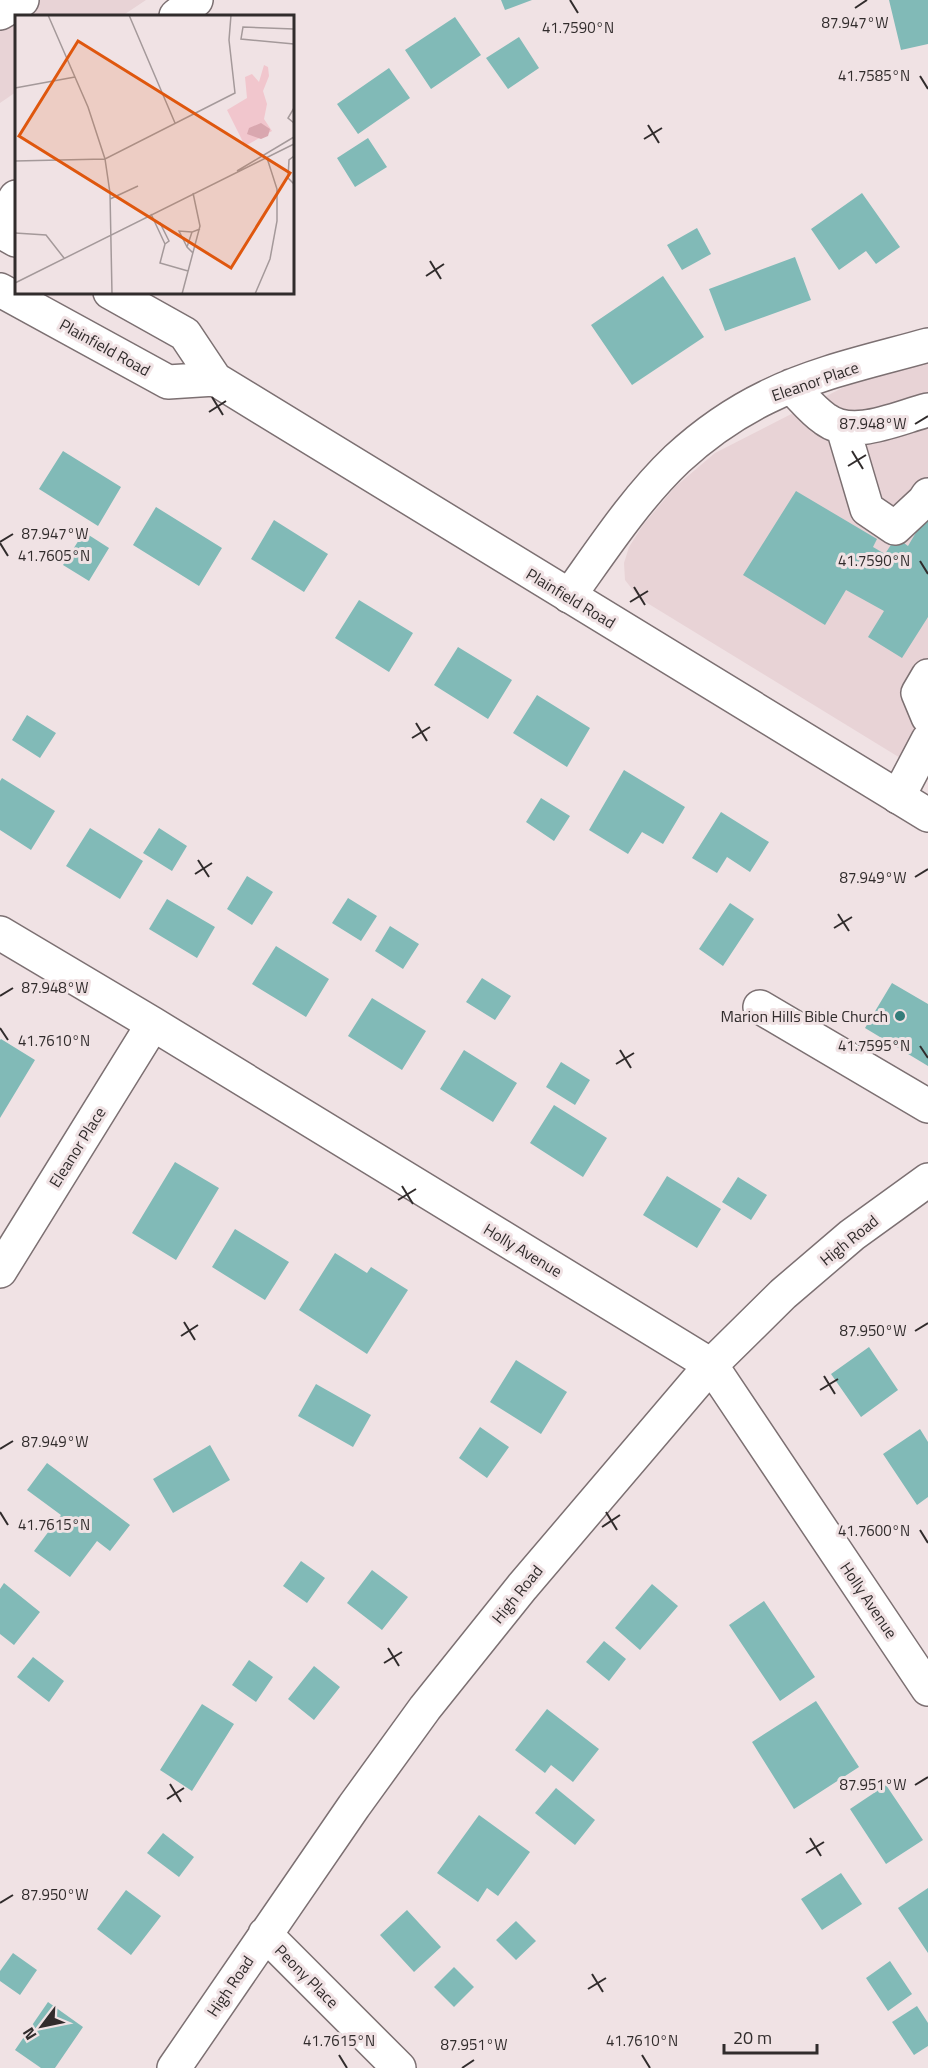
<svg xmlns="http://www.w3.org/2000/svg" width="928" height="2068" viewBox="0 0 928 2068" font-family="'Titillium Web',sans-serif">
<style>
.built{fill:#e8d3d6}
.building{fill:#81bab7}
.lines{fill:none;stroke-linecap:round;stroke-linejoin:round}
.minor-casing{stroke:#7c7072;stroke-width:36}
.major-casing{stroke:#7c7072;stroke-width:36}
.minor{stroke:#fff;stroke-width:33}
.major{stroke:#fff;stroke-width:33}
.ticks{fill:none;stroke:#312c2c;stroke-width:2}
.poi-dot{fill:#357d7a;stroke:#f0e2e4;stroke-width:2}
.labels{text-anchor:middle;stroke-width:6;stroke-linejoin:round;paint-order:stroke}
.street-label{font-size:16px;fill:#312c2c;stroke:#f0e2e4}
.poi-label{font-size:16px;fill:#312c2c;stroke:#f0e2e4;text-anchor:end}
.inset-road{fill:none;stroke:#a4999a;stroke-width:1.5}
.view{fill:#df570e;fill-opacity:0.15;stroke:#df570e;stroke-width:3}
.inset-edge{fill:none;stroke:#312c2c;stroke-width:3}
.ticks-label{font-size:15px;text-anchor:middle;fill:#312c2c;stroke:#f0e2e4;stroke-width:6;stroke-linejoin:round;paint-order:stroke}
</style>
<rect width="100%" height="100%" fill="#f0e2e4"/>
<path class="built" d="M0 0H146L122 16H16V92L0 103Z
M928 359V775L639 598 625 580 624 563 629 547 643 525 675 487 715 453 844 387 879 373Z"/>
<path class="building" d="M501 0H532L505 10Z
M889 0H928V44L901 50Z
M455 17 481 55 431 89 405 50Z
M519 37 539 68 508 89 486 58Z
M389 68 410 98 358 134 337 104Z
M368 138 387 167 355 187 337 158Z
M862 193 900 247 876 264 866 251 839 270 811 229Z
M697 228 711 254 682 270 667 245Z
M795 257 811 300 725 331 709 289Z
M663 276 704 337 632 385 591 325Z
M63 451 121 487 98 526 39 489Z
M796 491 877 539 873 547 885 554 896 537 908 546 928 512V617L902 658 868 637 884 611 846 590 825 625 743 575Z
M156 507 222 548 199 586 133 545Z
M274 520 328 554 304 592 251 559Z
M84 532 109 548 89 581 63 565Z
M359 600 413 633 389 672 335 638Z
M458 647 512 680 488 719 434 685Z
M537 695 590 728 567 767 513 733Z
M27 715 56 733 40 758 12 740Z
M624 770 685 807 663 844 642 832 628 854 589 830Z
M2 778 55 811 31 850 0 830V781Z
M541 798 570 816 554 841 526 822Z
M721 812 769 842 750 872 727 857 717 873 692 858Z
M90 828 143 861 120 899 66 866Z
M159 828 187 846 172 871 143 853Z
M247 876 273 892 252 925 227 909Z
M348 898 377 916 361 941 332 923Z
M167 899 215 927 197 958 149 929Z
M730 903 754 919 723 966 699 949Z
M390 926 419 944 403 969 375 951Z
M276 946 329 979 306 1017 252 984Z
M482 978 511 996 495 1020 466 1002Z
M892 983 928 1004V1066L865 1028Z
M372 998 426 1031 402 1070 348 1036Z
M1 1039 35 1060 0 1118V1040Z
M464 1050 517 1083 493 1122 440 1089Z
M561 1062 590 1080 575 1105 546 1087Z
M554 1105 607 1138 583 1177 530 1143Z
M175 1162 219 1188 176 1260 132 1233Z
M667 1176 721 1209 697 1248 643 1215Z
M738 1177 767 1195 751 1220 722 1202Z
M235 1229 289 1262 265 1300 212 1267Z
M335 1253 367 1273 371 1267 408 1290 367 1354 299 1310Z
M869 1347 898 1390 861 1417 831 1374Z
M516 1360 567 1392 541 1434 490 1402Z
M316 1384 371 1415 353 1447 298 1416Z
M480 1427 509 1447 487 1478 459 1458Z
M920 1429 928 1442V1497L917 1505 883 1454Z
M210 1445 230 1480 173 1513 153 1479Z
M47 1463 130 1525 110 1551 97 1541 70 1577 34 1551 61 1515 27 1490Z
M301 1561 325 1578 307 1603 283 1586Z
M372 1570 408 1597 382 1630 347 1603Z
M4 1583 40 1612 14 1645 0 1634V1589Z
M652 1584 678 1606 640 1650 615 1628Z
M764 1601 815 1677 780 1701 729 1625Z
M604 1641 626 1659 609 1681 586 1662Z
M33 1657 64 1681 49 1702 17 1677Z
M249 1660 273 1677 256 1702 232 1685Z
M314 1666 340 1687 314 1720 288 1699Z
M816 1701 859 1767 794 1809 752 1742Z
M202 1704 234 1724 192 1791 160 1770Z
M547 1709 599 1749 573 1782 551 1765 545 1773 515 1750Z
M886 1785 923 1840 886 1864 850 1809Z
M556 1788 595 1820 575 1845 535 1813Z
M479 1815 530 1852 498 1896 487 1888 478 1902 437 1873Z
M163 1833 194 1857 179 1877 147 1853Z
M841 1873 862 1904 822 1930 801 1899Z
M928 1888V1953L898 1908Z
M126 1890 161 1916 131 1955 97 1929Z
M407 1910 441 1947 414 1972 380 1935Z
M516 1921 536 1941 516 1960 496 1940Z
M13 1953 37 1970 20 1995 0 1981V1971Z
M890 1961 912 1994 888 2011 866 1978Z
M454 1967 474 1987 454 2007 434 1987Z
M48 2002 83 2027 55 2068H41L15 2050Z
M917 2006 928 2023V2046L914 2055 892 2022Z"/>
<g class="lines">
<defs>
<path id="minor" d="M0 13 22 0
M176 16 196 0
M0 223 16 197
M791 386C802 397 812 410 825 419 853 440 897 418 928 410
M843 428 867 509 895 528 924 501 928 495
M569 596C602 550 635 499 677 459 703 435 734 413 767 397 817 372 875 360 928 345
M928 676 918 693 928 717
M898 797 928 740
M0 933 153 1024 711 1365 928 1689
M760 1007 928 1106
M0 1271 153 1024
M265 1934 399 2068
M174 2068 354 1806 425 1708 522 1587 711 1365 783 1294 852 1235 928 1180"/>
<path id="major" d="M0 231 16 240
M0 290 168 382 215 379
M110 292 185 334 215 379 928 815"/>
</defs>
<use href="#minor" class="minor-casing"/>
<use href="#major" class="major-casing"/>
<use href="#minor" class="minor"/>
<use href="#major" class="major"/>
</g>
<path class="ticks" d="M570 0 578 13M855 8 867 0M920 76 928 89M648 125 659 143M644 139 662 128M430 261 441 279M426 276 444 264M212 397 223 415M209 412 226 401M915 424 928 416M852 451 863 469M848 466 866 455M0 542 13 534M0 543 8 556M920 561 928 574M634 587 645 605M630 602 648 591M416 723 427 741M412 738 430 727M198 860 209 877M195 874 212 863M915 877 928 869M838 914 849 931M834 928 852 917M0 996 13 988M0 1028 8 1040M920 1046 928 1058M620 1050 631 1068M616 1064 634 1053M402 1186 413 1204M398 1200 416 1189M184 1322 195 1340M915 1331 928 1323M181 1336 198 1325M824 1376 835 1394M820 1390 838 1379M0 1449 13 1441M0 1512 8 1525M606 1512 617 1530M602 1527 620 1515M920 1530 928 1543M388 1648 399 1666M384 1663 402 1652M170 1784 181 1802M915 1785 928 1777M167 1799 184 1788M810 1838 821 1856M806 1853 824 1842M0 1903 13 1895M592 1974 603 1992M588 1989 606 1978M339 2055 347 2068M642 2055 650 2068M462 2068 474 2060"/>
<circle class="poi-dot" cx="900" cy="1016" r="6"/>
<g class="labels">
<g class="street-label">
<text transform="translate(105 347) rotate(29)" y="6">Plainfield Road</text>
<text transform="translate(815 381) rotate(-19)" y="6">Eleanor Place</text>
<text transform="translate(571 598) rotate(31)" y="6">Plainfield Road</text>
<text transform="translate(77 1147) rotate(-58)" y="6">Eleanor Place</text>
<text transform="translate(849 1240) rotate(-39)" y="6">High Road</text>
<text transform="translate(523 1250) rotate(31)" y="6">Holly Avenue</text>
<text transform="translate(517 1594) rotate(-51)" y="6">High Road</text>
<text transform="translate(869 1600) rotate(56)" y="6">Holly Avenue</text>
<text transform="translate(307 1976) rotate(45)" y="6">Peony Place</text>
<text transform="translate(230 1986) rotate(-56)" y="6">High Road</text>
</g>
<g class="poi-label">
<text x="888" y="1022">Marion Hills Bible Church</text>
</g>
</g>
<g transform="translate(15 15)">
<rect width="279" height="279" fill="#f0e2e4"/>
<path d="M249 50 253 52 254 61 248 76 252 89 249 104 257 116 230 131 212 95 232 83 230 62 237 59 244 67Z" fill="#f1c6cd"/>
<path d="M246 108 255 114 253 121 246 124 232 119 234 113Z" fill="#d9a7af"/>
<path class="inset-road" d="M33 0 73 92 90 144 95 178 97 279M114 0 160 108M279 14 228 12 226 24 279 29M0 73 60 62M279 93 273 103 279 108M279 141 274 145 273 163 279 169M0 146 90 144 220 78 214 25 216 0M222 156 279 122M95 184 123 171M136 199 150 229 145 248 173 256M141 207 145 208 154 226 150 229M0 218 31 220 49 243M172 232 164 216 177 217M178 238 172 232 177 217 185 214M0 268 279 129M167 279 185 211 178 178M240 279 255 244 262 206V174L252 143"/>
<path class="view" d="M63 26 275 158 216 253 4 121Z"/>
<rect width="279" height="279" class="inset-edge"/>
</g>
<g class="ticks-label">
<text x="855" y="28">87.947°W</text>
<text x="578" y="33">41.7590°N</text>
<text x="874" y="81">41.7585°N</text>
<text x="873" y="429">87.948°W</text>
<text x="55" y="539">87.947°W</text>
<text x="54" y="561">41.7605°N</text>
<text x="874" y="566">41.7590°N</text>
<text x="873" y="883">87.949°W</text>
<text x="55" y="993">87.948°W</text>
<text x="54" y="1046">41.7610°N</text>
<text x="874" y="1051">41.7595°N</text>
<text x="873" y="1336">87.950°W</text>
<text x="55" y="1447">87.949°W</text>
<text x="54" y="1530">41.7615°N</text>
<text x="874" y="1536">41.7600°N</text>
<text x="873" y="1790">87.951°W</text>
<text x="55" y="1900">87.950°W</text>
<text x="339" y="2046">41.7615°N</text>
<text x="642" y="2046">41.7610°N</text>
<text x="474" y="2050">87.951°W</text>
</g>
<g transform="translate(42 2026) rotate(238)" stroke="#f0e2e4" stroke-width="4.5" paint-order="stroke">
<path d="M0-4.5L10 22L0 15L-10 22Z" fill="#312c2c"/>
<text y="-9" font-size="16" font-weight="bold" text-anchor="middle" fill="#312c2c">N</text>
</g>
<path d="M724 2044v9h93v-9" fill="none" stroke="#312c2c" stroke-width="3"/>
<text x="733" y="2044" font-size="18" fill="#312c2c" stroke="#f0e2e4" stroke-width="4.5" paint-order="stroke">20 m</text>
</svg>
